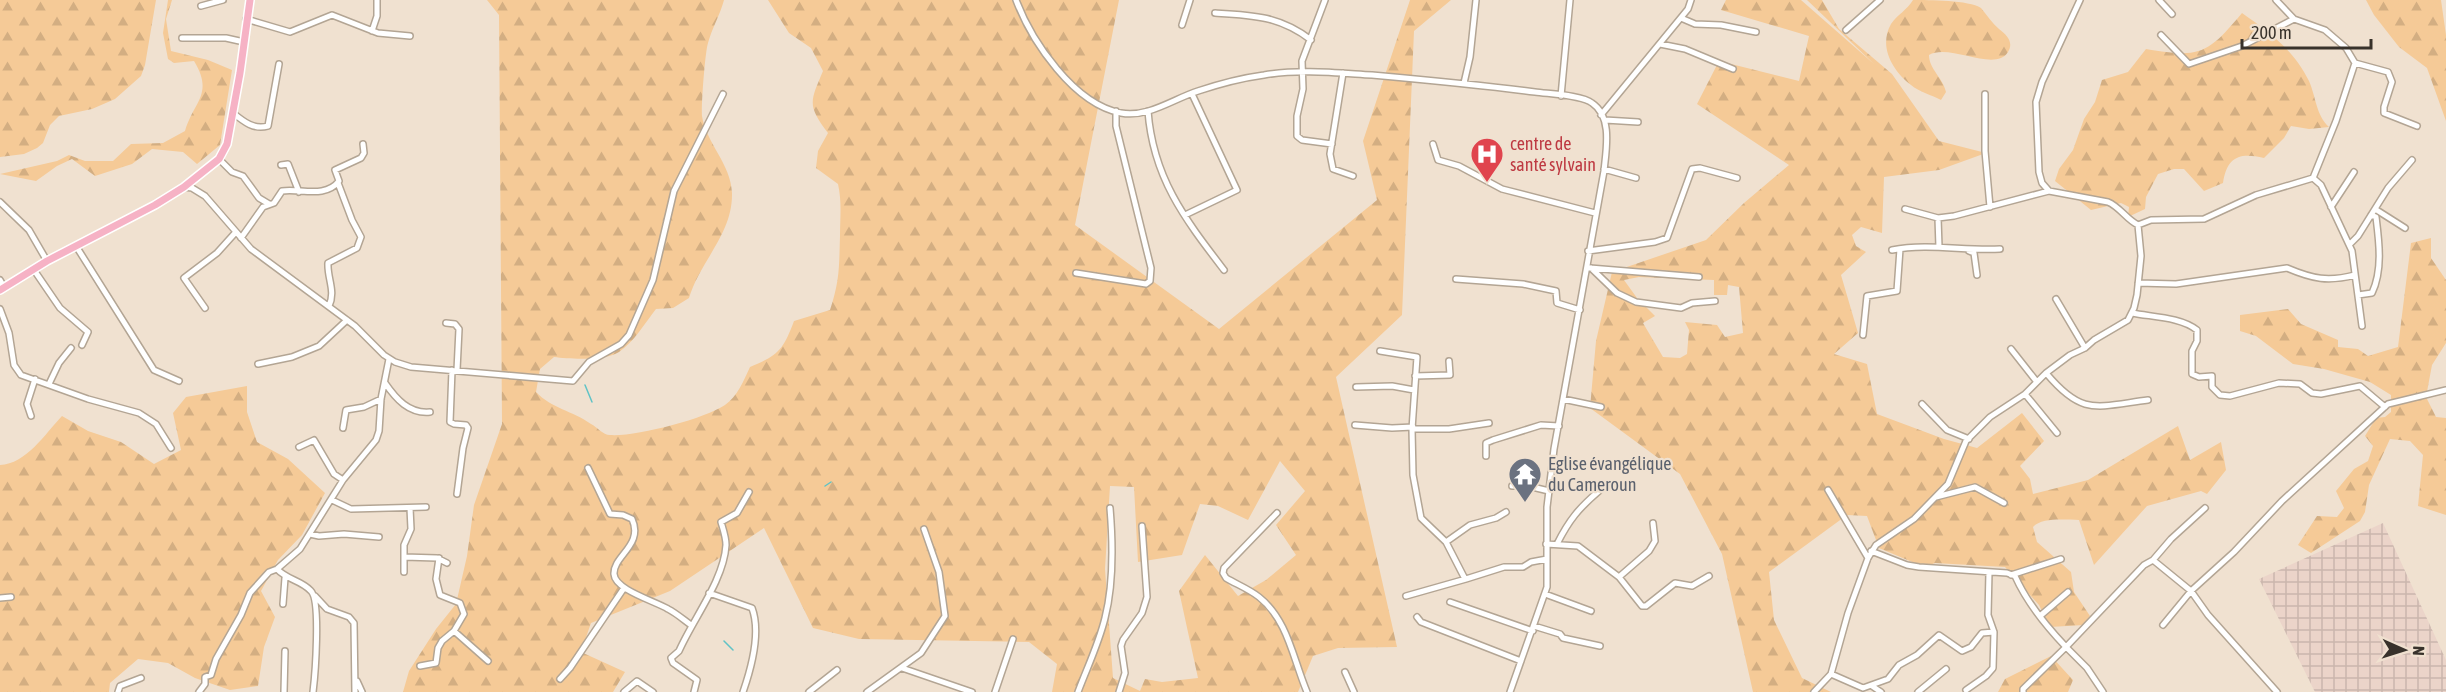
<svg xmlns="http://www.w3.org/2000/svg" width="2446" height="692" viewBox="0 0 2446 692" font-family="'Asap Condensed',sans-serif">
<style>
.industrial{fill:url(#industrial-grid)}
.forest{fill:url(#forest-firs);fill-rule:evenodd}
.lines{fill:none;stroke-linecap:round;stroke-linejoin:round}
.stream{stroke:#60c3c6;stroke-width:1.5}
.minor-casing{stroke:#b3a594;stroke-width:8}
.major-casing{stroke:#fff;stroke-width:10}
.minor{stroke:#fff;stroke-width:5}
.major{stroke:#f6b2c5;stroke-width:7}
.labels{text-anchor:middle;stroke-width:4.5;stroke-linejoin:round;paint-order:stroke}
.health-label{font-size:18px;fill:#be3a42;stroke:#f0e1d0;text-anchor:start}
.worship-label{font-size:18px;fill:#5b616d;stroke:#f0e1d0;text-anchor:start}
</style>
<defs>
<pattern id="industrial-grid" width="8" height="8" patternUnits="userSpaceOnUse" patternTransform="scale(1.5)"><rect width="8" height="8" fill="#ebd4c9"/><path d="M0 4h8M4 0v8" fill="none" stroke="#cab6ad"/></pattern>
<pattern id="forest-firs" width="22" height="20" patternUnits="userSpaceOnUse" patternTransform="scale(1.5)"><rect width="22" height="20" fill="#f5ca97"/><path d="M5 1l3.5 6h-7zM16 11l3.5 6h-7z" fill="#d3ae82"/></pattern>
</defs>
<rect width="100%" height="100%" fill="#f0e1d0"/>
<path class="industrial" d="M2383 523 2446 660V692H2315L2259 579Z"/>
<path class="forest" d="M0 0H156L145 65 141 76 115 99 92 109 59 116 50 125 43 143 37 148 24 154 0 157Z
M168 0H172L166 19 171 51 208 60 232 70 220 145 197 164 183 152 152 149 132 164 95 176 72 159 57 166 36 181 0 174 57 161 69 155 85 161H113L131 144 163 143 185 131C194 101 214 94 194 61L174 63 168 59 163 33Z
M487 0H724C720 15 712 28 708 43 705 52 701 107 702 116 706 143 731 164 732 193 733 234 700 261 689 298L673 308 656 309C645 323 634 342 619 352 605 361 570 359 554 357L540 369 536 392C551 408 573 411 591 424 597 427 603 435 610 435 635 437 704 419 725 405 737 397 744 380 750 367 779 355 783 350 794 321L830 310C840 280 839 266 840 236 840 216 842 203 838 184L816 168 818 151 828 133C807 105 810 102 823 71L811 48 789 33 768 0H1119L1075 225 1219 329 1377 200 1363 141 1410 0H1451L1414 31 1402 315 1336 377 1397 647 1338 648 1313 656 1298 692H1052L1057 664 1029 642 859 639 813 628 764 528 670 591 591 623 581 652 625 672 613 692H403L409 671 436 629 456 604 467 556 474 505 502 424 499 15ZM1280 461 1305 491 1276 525 1296 555 1266 580 1238 596 1205 555 1179 591 1198 678 1162 682 1145 679 1140 691 1113 678 1105 569 1110 486 1134 487 1138 562 1182 555 1200 504 1218 506 1248 520Z
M1726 0H1801L1874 64 1807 0H1822L1839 29 1892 74 1939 141 1986 153 1939 170 1884 177 1882 233 1861 227 1852 235 1856 246 1866 252 1841 275 1858 333 1834 354 1867 364 1877 414 1944 439 1977 448 2022 413 2044 441 2020 466 2030 479 2033 494 2088 480 2178 426 2190 460 2221 442 2226 470 2207 494 2201 491 2147 506 2094 565 2079 520C2066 520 2042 517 2033 527L2037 542 2071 572 2074 592 2090 616 2084 625 2050 627 2039 605 2005 567 1935 563 1924 567 1879 548 1867 516 1847 515 1769 572 1774 620 1802 678 1831 692H1753L1722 554 1680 474 1590 408 1596 341 1612 272 1706 240 1744 203 1789 165 1697 104 1719 61 1799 81 1809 36 1721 10ZM1639 277 1714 280V295H1727L1728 285 1739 287 1743 333 1725 337 1717 325 1685 322 1689 330 1687 354 1680 358 1663 357 1643 323 1655 316 1637 298 1624 280Z
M1913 0C1929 0 1969 0 1981 8 1987 15 1992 23 1999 29 2007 35 2014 42 2008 52 1995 73 1950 43 1929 55 1929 69 1943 78 1946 92L1941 100C1932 95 1919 92 1911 85 1893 71 1878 47 1891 24 1897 15 1907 10 1913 0Z
M2366 0H2441L2446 35V121L2427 68 2399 47 2374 15Z
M2242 13C2269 32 2294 50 2309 81 2316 97 2316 115 2329 127L2309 129 2291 126 2284 138 2264 158C2239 152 2227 157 2223 183L2204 191 2184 169H2174L2158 174 2146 197 2145 209 2128 217 2129 207 2121 203 2091 210 2055 181 2059 169 2073 150 2084 119 2095 102 2102 80 2128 72 2146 49C2200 58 2207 55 2242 13Z
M2431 238V258L2446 280V343L2432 365 2426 397 2436 417 2446 418V515L2418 506 2423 455 2410 441 2390 439 2369 485 2365 512 2360 521 2311 553 2298 545 2317 516 2337 517 2344 508 2336 491 2354 469 2368 461 2373 446 2365 436 2376 418 2385 417 2391 412V395L2370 382 2324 369 2293 364 2256 336 2240 331V315L2288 309 2301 324 2338 340V347L2358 349 2368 356 2398 347 2411 243Z
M247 386V412L257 442 288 459 325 493 302 535 278 560 261 591 275 617 264 647 258 686 230 690 195 678 168 663 138 659 110 683 109 692H0V465C26 464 45 434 62 416L88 431 121 442 154 464 181 450 173 413 186 397Z
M2051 656 2073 680 2068 692H1998L2005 679Z"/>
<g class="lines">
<path class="stream" d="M585 385 592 402
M825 486 831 482
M724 641 733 650"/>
<defs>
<path id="minor" d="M1016 0C1032 42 1074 104 1121 113 1148 118 1173 99 1198 91 1219 84 1242 78 1264 75 1300 69 1337 73 1372 75 1427 80 1481 85 1535 92 1549 94 1582 95 1592 103 1613 117 1606 150 1604 171L1554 449 1547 507V587L1510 692
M1325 0 1302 61 1303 89 1297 116V136L1302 140 1332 144
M2159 0 2172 14
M2276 0 2294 19 2325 30 2346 48 2355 63 2388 72 2392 82 2384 107V113L2417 126
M201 6 223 0
M1215 13C1252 15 1280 16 1311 40
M1681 18 1695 24 1721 25 1756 32
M246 19 290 32 332 15 378 33 410 36
M1182 25 1190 0
M1846 30 1880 0
M372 31 377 16V0
M2161 35 2189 64 2242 46 2294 19
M182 38H226L244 42
M1660 44 1685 49 1733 69
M1343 73 1330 154 1333 169 1353 176
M1464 83 1470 57 1476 0
M1985 94V151L1990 207
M1561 96 1570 0
M1148 111C1153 178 1185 219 1224 270
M233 113C244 122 254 130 268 126L279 64
M1601 115 1688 9 1691 0
M1605 120 1638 122
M1433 144 1438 160 1459 166 1502 189 1595 213
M219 159 232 172 243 176 259 198 269 204
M281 165 288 164 299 192
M1604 169 1636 178
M2313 178 2336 121 2355 63
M184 187 192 188 205 196 251 249 355 326 384 355 395 362 411 367 573 381 589 362 621 344 629 335 653 280 674 191 723 94
M0 202 29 230 47 261
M2331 207 2354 172
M1905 209 1938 218 1954 216 2049 191
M2375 209 2405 228
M1185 215 1237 190 1192 94
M1938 218 1939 247
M2138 225 2151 220 2204 219 2256 195 2313 178 2321 185 2352 251 2362 326
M241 238 263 207 274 203 282 191C300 188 325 199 339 181L335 170 361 158 364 153 363 144
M2350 244 2358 236 2388 188 2412 160
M76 246 154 370 179 381
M1892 250C1928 243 1964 251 2000 249
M1588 251 1655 242 1667 238 1692 169 1700 168 1737 178
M1969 251 1974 253 1977 275
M1590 268 1699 277
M1591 268 1617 293 1636 302 1681 308 1692 303 1715 301
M34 270 60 308 88 332 82 345
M1076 273 1146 284 1150 281 1151 268 1116 126V111
M1456 279 1523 284 1556 291 1557 303 1580 310
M0 280 4 287
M2138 283 2176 284 2287 268C2313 279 2328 282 2355 275
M2358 295 2372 293C2383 270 2379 241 2376 217L2371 215
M2056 299 2085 348
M329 306C336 291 327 278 328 263L357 248 361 237 352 220 338 183
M205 308 184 278 217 253 235 233
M0 309 9 333 14 365 21 375 88 399 139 413 156 424 171 448
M2132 313C2152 317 2181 317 2197 330V341L2192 351V374L2199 377 2212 376V387L2220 395 2230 396 2279 383 2300 384 2312 393 2321 394 2360 386 2385 407
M446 323 455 324 459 329 457 370
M1863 335 1867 296 1897 291 1900 249
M2011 349 2037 382
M1380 351 1417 357 1412 429 1413 475 1421 518 1446 542 1464 577 1466 579 1504 567H1523L1531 562 1547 559
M258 364 292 357 319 346 347 320
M452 370 450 422 454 424 466 425 468 428 463 448 457 494
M2046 373C2082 416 2095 407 2148 400
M1415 376 1450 375 1449 361
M385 383C396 399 409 414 430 412
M49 384 59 363 71 348
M1356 387 1392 386 1414 390
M2025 394 2057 433
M1563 399 1601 407
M1922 404 1947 430 1969 439
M31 416 27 404 35 379
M1355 425 1392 428 1413 427
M343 428 346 410 364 407 381 399
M1412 429H1449L1489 423
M299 447 314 440 334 474 343 480
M1486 456V443L1493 440 1541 425 1559 426
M588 468 610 514 623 515 632 519C644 545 613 556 614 574 615 590 655 601 668 609 676 613 684 620 691 625
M1512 486H1528L1549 491
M1828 490 1868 558
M1936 497 1975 487 2004 503
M332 500 351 509 426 507
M410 508 411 529 404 545V557L437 558 447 563
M1277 513 1224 568 1223 573 1226 578C1236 584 1249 589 1259 597 1288 620 1293 659 1307 692
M310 534 319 536 344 534 379 537
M1446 542 1470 525 1496 518 1506 512
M1546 544 1578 546 1619 577 1642 606H1646L1675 583 1692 586 1709 576
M1557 544C1569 520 1579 508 1599 491
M1871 551 1907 565 1919 567 2007 573 2015 576C2027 603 2046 626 2066 647L2144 565 2153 560 2191 591 2208 615 2277 692
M2153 560 2171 539 2205 508
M277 569C287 580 301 580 311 591 321 601 315 676 313 692
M404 572V557
M2011 575 2061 559
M1619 577 1649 551 1655 541 1653 523
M709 593 752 608C761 632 751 669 743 692
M1545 594 1591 611
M315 596 327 609 349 617 354 623 355 692
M1406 596 1466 579
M0 598 11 597
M1450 602 1533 631
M283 604 285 578
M2040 616 2068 592
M1417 617 1421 622 1521 661
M2163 625 2191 591 2234 552 2282 501 2388 404 2446 390
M1534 626 1560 634 1563 638 1600 646
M454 631 488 661
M420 666 436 663 438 648 442 641 454 631 464 614 460 603 440 595 436 579 439 558
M902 668 972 692
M1345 672 1354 692
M1831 674 1863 688 1888 679 1899 665 1917 655 1939 635 1962 651 1971 647 1982 633 1994 632
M560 679 570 668 624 588
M357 681 362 692
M1872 686 1881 692
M1966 690 1986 676 1993 668 1994 632 1988 615 1989 572
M118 692 120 686 141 678
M199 692 205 684V677L211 675 216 659 241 615 250 593 269 572 277 569 300 549 343 480 376 440 379 431 381 399 389 359
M284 692 285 651
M624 692 637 681 653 692
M694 692 697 680 673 663 671 658 679 651C693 619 724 580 726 545 726 537 723 529 721 522L737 513 749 492
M809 692 837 670
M867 692 921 653 945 616 939 572 924 529
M995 692 1013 639
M1078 692C1087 668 1099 643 1105 618 1114 583 1113 544 1110 508
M1119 692 1125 673 1121 646 1123 640 1142 613 1147 597 1142 526
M1814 692 1831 674 1848 613 1868 558 1876 545 1914 519 1948 484 1966 441 1990 417 2025 394 2046 373 2070 355 2085 348 2094 340 2128 320 2134 308 2137 295 2141 256 2138 225C2126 219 2120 207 2108 202L2049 191 2042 183 2039 172 2036 102 2042 82 2080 0
M1918 692 1946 669
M2023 692V689L2066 647 2087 668 2103 692"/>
<path id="major" d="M0 290 47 261 155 205 184 187 219 159 227 144 240 73 250 0"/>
</defs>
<use href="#minor" class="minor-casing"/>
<use href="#major" class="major-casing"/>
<use href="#minor" class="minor"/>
<use href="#major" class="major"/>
</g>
<defs>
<symbol id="hospital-pin" viewBox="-11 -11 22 30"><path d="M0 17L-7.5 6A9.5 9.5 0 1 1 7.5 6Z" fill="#e0444e" stroke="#f0e1d0"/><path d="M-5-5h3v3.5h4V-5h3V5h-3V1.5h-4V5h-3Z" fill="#fff"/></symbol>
<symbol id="temple-pin" viewBox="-11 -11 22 30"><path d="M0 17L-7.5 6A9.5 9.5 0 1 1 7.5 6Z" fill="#6b7280" stroke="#f0e1d0"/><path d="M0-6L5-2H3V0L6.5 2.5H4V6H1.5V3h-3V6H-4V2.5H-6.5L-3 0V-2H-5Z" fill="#fff"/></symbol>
</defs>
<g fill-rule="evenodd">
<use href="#hospital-pin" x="1468" y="135" width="38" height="52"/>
<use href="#temple-pin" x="1506" y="455" width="38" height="52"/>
</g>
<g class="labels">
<g class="health-label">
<text x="1510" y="150">centre de<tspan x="1510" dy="21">santé sylvain</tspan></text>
</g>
<g class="worship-label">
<text x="1548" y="470">Eglise évangélique<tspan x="1548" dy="21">du Cameroun</tspan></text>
</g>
</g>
<g transform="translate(2404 650) rotate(93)" stroke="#f0e1d0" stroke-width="4.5" paint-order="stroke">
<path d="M0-4.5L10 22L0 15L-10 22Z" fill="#38322b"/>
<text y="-9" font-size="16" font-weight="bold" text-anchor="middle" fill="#38322b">N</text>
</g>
<path d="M2242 39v9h129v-9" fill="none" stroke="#38322b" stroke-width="3"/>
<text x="2251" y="39" font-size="18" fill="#38322b" stroke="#f0e1d0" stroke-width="4.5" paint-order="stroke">200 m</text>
</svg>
